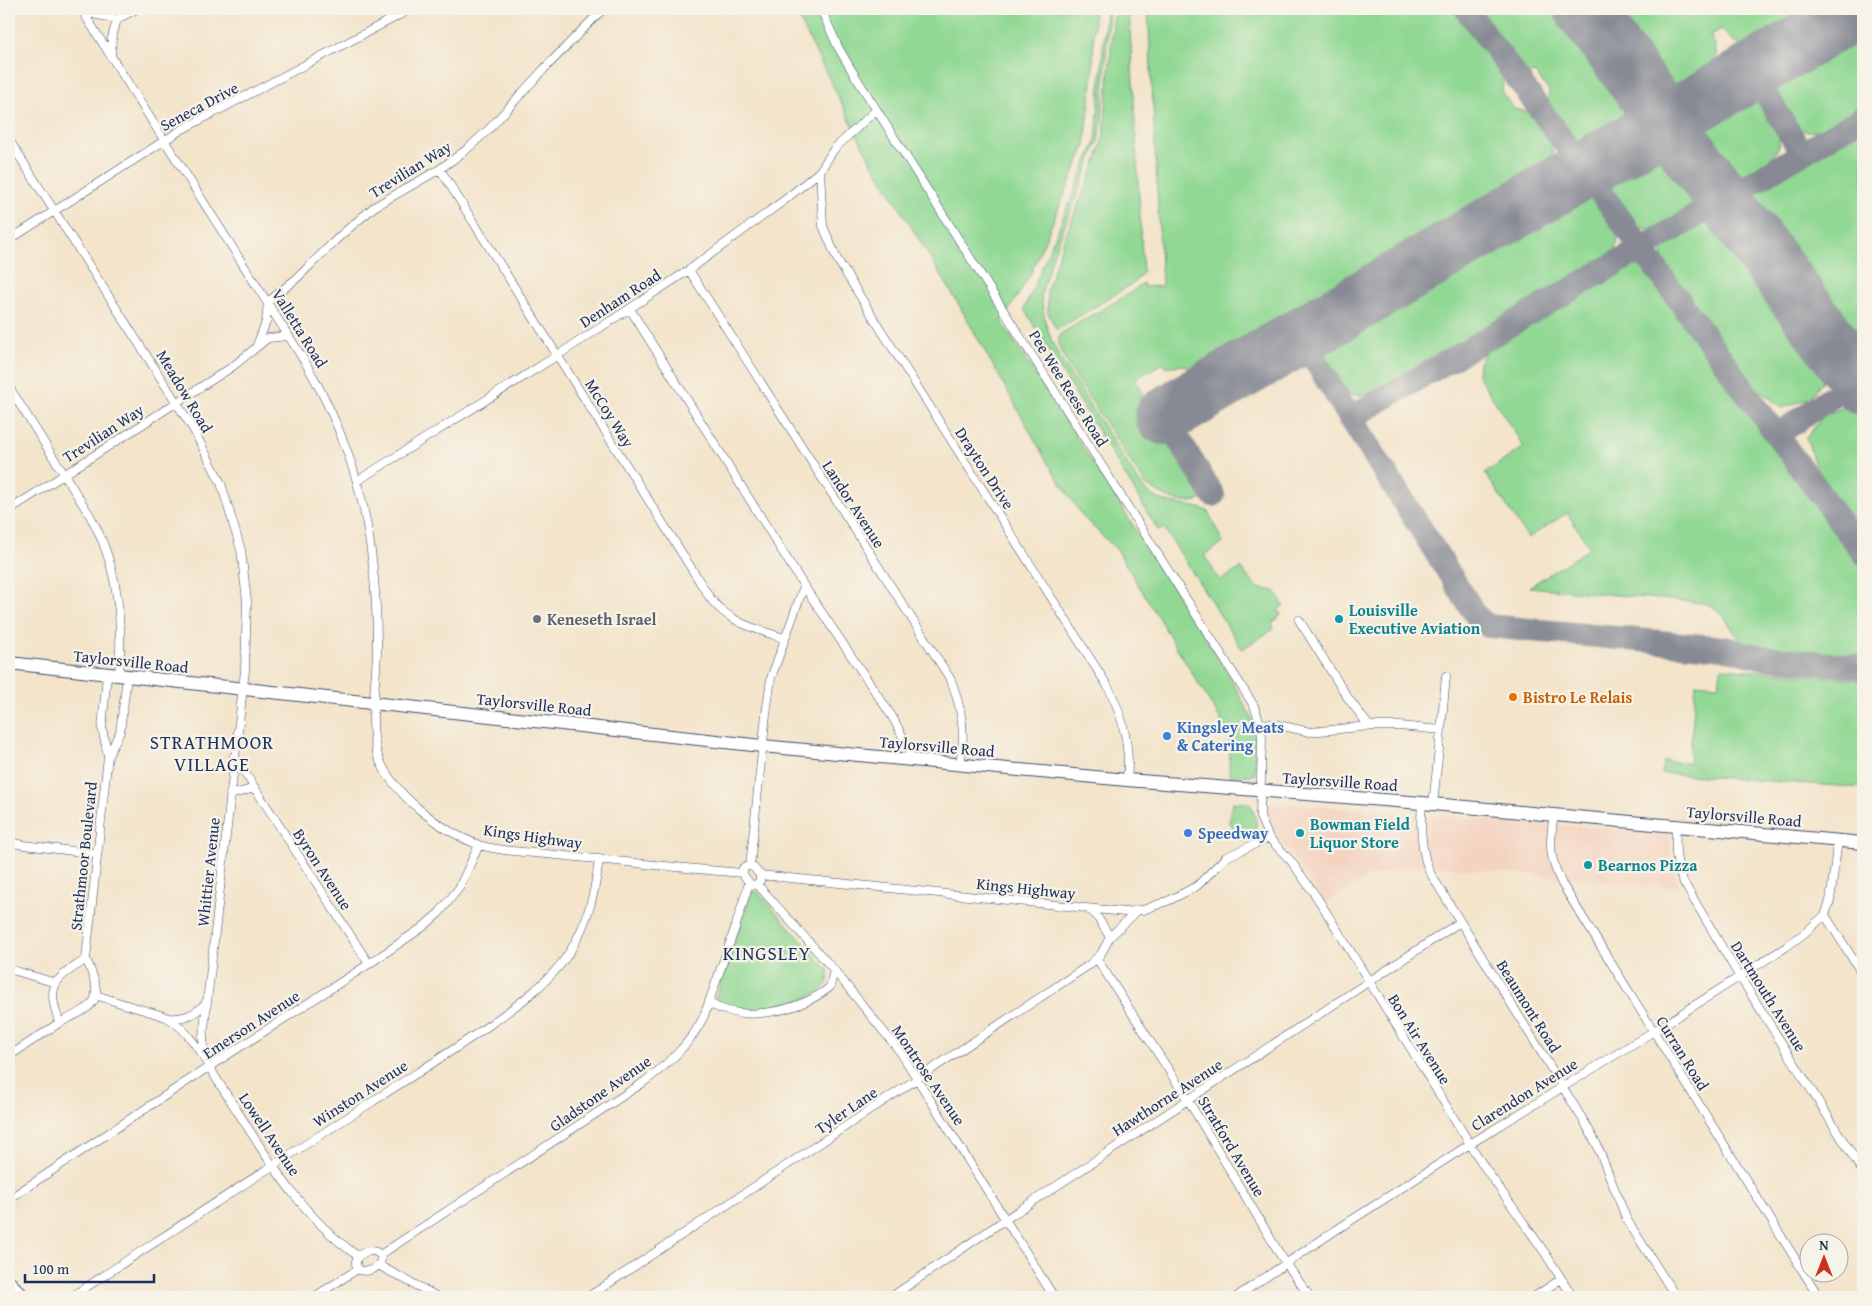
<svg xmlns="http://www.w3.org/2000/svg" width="1872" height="1306" viewBox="0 0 1872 1306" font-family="'Gentium Book Plus',serif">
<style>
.built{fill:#f4d3c0}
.green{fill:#90d893;stroke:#568478}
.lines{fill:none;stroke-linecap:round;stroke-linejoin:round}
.taxiway{stroke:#878a94;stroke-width:24}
.runway{stroke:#878a94;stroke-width:58}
.street-casing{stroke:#3b4a6e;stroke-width:9}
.primary-casing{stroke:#3b4a6e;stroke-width:14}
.street{stroke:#fff;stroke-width:8}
.primary{stroke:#fff;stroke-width:12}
.worship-dot{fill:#6b7280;stroke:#f7f3e8;stroke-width:2}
.culture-dot{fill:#0f9aa8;stroke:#f7f3e8;stroke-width:2}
.food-dot{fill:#e8710a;stroke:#f7f3e8;stroke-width:2}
.shop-dot{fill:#3f7fe0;stroke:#f7f3e8;stroke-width:2}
.labels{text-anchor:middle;stroke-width:4.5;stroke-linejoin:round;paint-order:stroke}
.street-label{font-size:16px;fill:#1b2f5e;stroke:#f7f3e8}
.culture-label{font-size:16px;font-weight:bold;fill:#0d838f;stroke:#f7f3e8;text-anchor:start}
.worship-label{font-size:16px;font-weight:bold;fill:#5b616d;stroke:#f7f3e8;text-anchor:start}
.food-label{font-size:16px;font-weight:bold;fill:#c56008;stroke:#f7f3e8;text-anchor:start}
.shop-label{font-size:16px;font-weight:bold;fill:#366cbe;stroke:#f7f3e8;text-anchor:start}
.quarter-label{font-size:19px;letter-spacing:1px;fill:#1b2f5e;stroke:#f7f3e8}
</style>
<rect width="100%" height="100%" fill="#f7f3e8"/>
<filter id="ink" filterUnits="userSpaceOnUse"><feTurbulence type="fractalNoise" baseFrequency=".02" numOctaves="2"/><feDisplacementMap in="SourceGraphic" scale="10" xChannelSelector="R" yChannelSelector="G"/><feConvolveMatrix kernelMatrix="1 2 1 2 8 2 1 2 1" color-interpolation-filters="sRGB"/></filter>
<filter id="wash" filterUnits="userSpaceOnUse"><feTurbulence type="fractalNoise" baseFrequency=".0096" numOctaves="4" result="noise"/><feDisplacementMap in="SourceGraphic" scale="20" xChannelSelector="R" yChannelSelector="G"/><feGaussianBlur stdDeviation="1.12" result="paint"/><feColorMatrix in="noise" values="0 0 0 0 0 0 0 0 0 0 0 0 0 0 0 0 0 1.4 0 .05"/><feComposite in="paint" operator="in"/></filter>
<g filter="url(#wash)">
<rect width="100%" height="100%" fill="#f3e4ca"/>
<path class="built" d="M1274 803 1665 833 1670 840V858L1673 872 1681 888 1419 865 1371 876 1325 903 1268 822 1264 811 1267 805Z"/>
<path class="green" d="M794 9H1094L1093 72 1085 146 1031 273 1002 322 1225 668 1259 732 1254 775 1229 776 1230 735 1117 550 1083 517 1049 465 955 298 870 160Z
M1106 9H1109L1102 121 1098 142 1053 255 1041 294 1045 321 1052 342 1063 363 1141 485C1162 509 1182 501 1208 511L1223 543 1204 555 1220 581 1241 568 1257 588 1275 591 1284 606 1278 609 1281 615 1277 617 1278 619 1272 622 1274 629 1242 649 1164 528 1158 530 1024 309 1096 141Z
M1114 9H1129L1143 272 1135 282 1057 330 1048 313 1047 290 1062 244 1098 157 1104 134Z
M1148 9H1455L1500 71 1503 79 1502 92 1513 109C1528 110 1534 116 1542 128 1554 146 1558 158 1541 174L1204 373 1183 365 1164 367 1163 363 1135 379C1137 383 1142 388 1142 392 1142 396 1140 400 1140 404 1140 424 1154 437 1172 443L1202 494 1203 499C1183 508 1162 496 1145 484L1068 365 1058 344 1060 334 1130 293 1143 283 1144 287 1162 286Z
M1473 9H1563L1622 90 1619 93C1622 100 1625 108 1624 115 1620 135 1592 149 1573 141 1566 137 1562 130 1558 124 1550 112 1546 105 1549 91L1536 74 1523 72 1516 67Z
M1600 9H1824L1761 45C1741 50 1734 43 1721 29L1710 35C1713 41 1717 47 1716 54 1716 77 1688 94 1667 86 1661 83 1657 78 1653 73L1648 75Z
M1863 20V106C1849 114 1831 129 1815 131 1790 135 1768 100 1776 79 1777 74 1782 70 1785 66Z
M1732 97 1759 103C1769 115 1785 133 1777 150 1775 156 1765 162 1760 166 1754 170 1744 176 1736 176 1714 175 1697 137 1705 119 1710 108 1722 103 1732 97Z
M1863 128V366L1750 212 1751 203 1757 190Z
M1646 152C1650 153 1656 153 1661 155 1680 163 1707 192 1686 211 1675 221 1651 233 1637 227 1629 224 1614 202 1612 194 1609 186 1610 175 1616 168 1623 160 1635 156 1646 152Z
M1567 195C1573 195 1580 194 1586 195 1598 199 1618 227 1618 238 1618 244 1615 248 1612 252L1381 388C1373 391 1364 397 1355 395 1339 391 1321 363 1325 347 1326 341 1332 335 1336 330L1557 199Z
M1710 222 1717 223 1725 229 1822 361 1827 375 1810 398 1782 408 1758 389 1711 332 1665 268 1662 251 1665 244 1703 223Z
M1631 265C1641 266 1646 269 1652 276L1863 562V656L1747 644 1736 635 1726 619 1720 612 1712 606 1703 603 1529 587 1590 548 1567 513 1528 538 1485 473 1524 447 1478 375 1479 362 1487 350Z
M1850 405 1863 417V538L1815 465 1806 438 1824 415Z
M1721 668 1863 680V788L1661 773 1664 761 1689 763 1696 683 1719 685Z
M1233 802 1249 803 1251 805C1255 815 1260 831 1252 840H1242L1229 822Z
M752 891H756L760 894 828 970C829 975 829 981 826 985 811 1005 731 1021 715 999Z"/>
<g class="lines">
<path class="taxiway" d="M1466 9C1600 189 1730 372 1863 553
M1752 72 1802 153
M1300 336 1346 411 1477 617 1488 626 1724 648 1765 658 1863 667
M1164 416 1213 495
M1350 418 1641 249 1863 117
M1777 435 1858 379"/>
<path class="runway" d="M1583 9 1863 386
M1164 416 1859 9"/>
</g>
</g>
<g filter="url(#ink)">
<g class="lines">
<defs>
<path id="street" d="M81 9 305 362C359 455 376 535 377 642 378 674 367 726 378 756 392 794 441 831 479 845 500 852 533 852 556 855 618 861 680 868 742 873
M821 9 838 47 852 71 1254 706 1260 723 1262 738 1260 817 1269 838 1291 861 1318 899 1483 1165 1545 1253 1573 1297
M83 12 117 19 137 9
M111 57 112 38 117 19
M9 140 192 427 221 483 241 550 247 601 245 670 203 1037 204 1058
M440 169 710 598C729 623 756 629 784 638
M820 171 823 226 837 259 876 322 1107 685C1123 715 1131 745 1127 780
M9 240 181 130 411 9
M689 270 951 680C962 709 966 734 960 764
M630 309 804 586 893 718 907 745 912 760
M257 345 266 322 268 302 297 278 341 235 374 207 440 169 466 150 489 129 544 69 603 9
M9 387 89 514C118 564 123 619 119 676
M357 481 558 355 689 270 786 199 820 171 834 149 876 110
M9 510 232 367 268 338 288 336
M1299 620 1348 698 1369 726
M107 675 102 728 108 756
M1260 723 1274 724 1310 732 1369 726H1400L1441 730 1446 676
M234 756 369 964
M230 795 255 788
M1422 803C1420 826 1421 850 1429 871L1585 1123 1597 1145 1627 1220 1676 1297
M1433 804 1441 730
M1554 815C1549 843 1549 858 1562 884L1819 1297
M1676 826C1675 846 1675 865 1684 883L1735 969 1863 1172
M9 842 24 845 97 854
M748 866 753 867 760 875V881L756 885 750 884 743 874V868Z
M750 866 766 714 771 678 804 586
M760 875 1125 912 1143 910 1170 900 1197 886 1226 857 1269 838
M757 884 834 970 901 1053 1054 1297
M1088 909 1096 915 1110 937
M1825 915 1863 975
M86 959C70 971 48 978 54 1004 55 1010 58 1017 59 1023 98 1004 105 1002 86 959L108 756 120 732 127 677
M1097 959 1188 1100 1281 1256 1310 1297
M9 969 56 983
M96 995C113 1001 130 1006 147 1011 153 1013 162 1015 168 1018 193 1033 206 1063 221 1086 261 1147 297 1214 358 1256
M709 1003C743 1024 800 1011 830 987L834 970
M168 1018C184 1019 197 1015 207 1001
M9 1056 59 1023
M9 1199 201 1072 369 964 423 927 439 913 459 888 479 845
M367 1251C393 1249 379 1276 359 1270 352 1261 358 1255 367 1251Z
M380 1255 641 1084C666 1066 690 1045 704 1016L735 928 749 883
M378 1265 438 1297
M71 1297C171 1232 271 1166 372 1102 413 1075 455 1050 495 1021 519 1004 542 987 561 964 585 934 595 897 599 859
M314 1297 358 1269
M588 1297 1089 965 1101 954 1110 937 1138 910
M891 1297 1006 1219 1460 922
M1236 1297 1333 1232 1470 1144 1659 1028 1786 947 1806 932 1825 915 1830 901 1838 840
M1534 1297 1561 1279"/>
<path id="primary" d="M9 663 762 746 1127 780 1422 803 1863 843
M9 1282 24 1297"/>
</defs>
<use href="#street" class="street-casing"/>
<use href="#primary" class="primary-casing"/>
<use href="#street" class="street"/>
<use href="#primary" class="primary"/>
</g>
</g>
<circle class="worship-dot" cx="537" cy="619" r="5"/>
<g class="culture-dot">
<circle cx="1339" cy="619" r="5"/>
<circle cx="1300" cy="833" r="5"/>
<circle cx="1588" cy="865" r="5"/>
</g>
<circle class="food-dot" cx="1513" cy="697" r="5"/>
<g class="shop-dot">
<circle cx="1167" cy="736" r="5"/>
<circle cx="1188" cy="833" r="5"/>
</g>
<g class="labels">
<g class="street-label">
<text transform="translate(199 106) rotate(-28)" y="6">Seneca Drive</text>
<text transform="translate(410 169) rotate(-32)" y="6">Trevilian Way</text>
<text transform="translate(620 298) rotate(-33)" y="6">Denham Road</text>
<text transform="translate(300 328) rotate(58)" y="6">Valletta Road</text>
<text transform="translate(1069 388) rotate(58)" y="6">Pee Wee Reese Road</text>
<text transform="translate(185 391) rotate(59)" y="6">Meadow Road</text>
<text transform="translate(610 413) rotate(58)" y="6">McCoy Way</text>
<text transform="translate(103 433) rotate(-33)" y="6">Trevilian Way</text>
<text transform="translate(985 468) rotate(57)" y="6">Drayton Drive</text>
<text transform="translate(854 504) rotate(57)" y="6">Landor Avenue</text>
<text transform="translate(131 661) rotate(6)" y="6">Taylorsville Road</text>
<text transform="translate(534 704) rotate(6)" y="6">Taylorsville Road</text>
<text transform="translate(937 746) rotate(5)" y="6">Taylorsville Road</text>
<text transform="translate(1340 781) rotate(4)" y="6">Taylorsville Road</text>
<text transform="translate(1744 816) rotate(5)" y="6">Taylorsville Road</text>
<text transform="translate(533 836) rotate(8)" y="6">Kings Highway</text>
<text transform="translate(83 856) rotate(-84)" y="6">Strathmoor Boulevard</text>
<text transform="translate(323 869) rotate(57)" y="6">Byron Avenue</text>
<text transform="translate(208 872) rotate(-84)" y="6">Whittier Avenue</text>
<text transform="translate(1026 888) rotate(6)" y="6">Kings Highway</text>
<text transform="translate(1769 996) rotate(58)" y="6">Dartmouth Avenue</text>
<text transform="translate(1529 1006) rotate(58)" y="6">Beaumont Road</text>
<text transform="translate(251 1024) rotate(-33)" y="6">Emerson Avenue</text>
<text transform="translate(1420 1039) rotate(58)" y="6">Bon Air Avenue</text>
<text transform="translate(1683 1053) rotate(58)" y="6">Curran Road</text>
<text transform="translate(929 1075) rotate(56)" y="6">Montrose Avenue</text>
<text transform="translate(360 1093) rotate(-33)" y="6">Winston Avenue</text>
<text transform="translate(600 1093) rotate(-35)" y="6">Gladstone Avenue</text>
<text transform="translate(1524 1094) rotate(-32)" y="6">Clarendon Avenue</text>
<text transform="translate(1167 1097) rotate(-33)" y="6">Hawthorne Avenue</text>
<text transform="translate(846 1110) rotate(-34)" y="6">Tyler Lane</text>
<text transform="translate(270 1134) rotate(56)" y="6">Lowell Avenue</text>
<text transform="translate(1232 1146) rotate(59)" y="6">Stratford Avenue</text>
</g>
<g class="culture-label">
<text x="1349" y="616">Louisville<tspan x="1349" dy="18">Executive Aviation</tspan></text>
<text x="1310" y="830">Bowman Field<tspan x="1310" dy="18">Liquor Store</tspan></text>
<text x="1598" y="871">Bearnos Pizza</text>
</g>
<g class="worship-label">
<text x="547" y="625">Keneseth Israel</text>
</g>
<g class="food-label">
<text x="1523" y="703">Bistro Le Relais</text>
</g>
<g class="shop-label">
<text x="1177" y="733">Kingsley Meats<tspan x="1177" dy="18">&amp; Catering</tspan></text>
<text x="1198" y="839">Speedway</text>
</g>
<g class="quarter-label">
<text x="212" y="749">STRATHMOOR<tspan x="212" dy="22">VILLAGE</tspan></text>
<text x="767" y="960">KINGSLEY</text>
</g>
</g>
<rect width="1872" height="1306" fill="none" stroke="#f7f3e8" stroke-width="30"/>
<g transform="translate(1824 1258)"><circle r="24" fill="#f7f3e8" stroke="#9fa5b1"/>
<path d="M0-4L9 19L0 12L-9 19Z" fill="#c8321e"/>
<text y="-8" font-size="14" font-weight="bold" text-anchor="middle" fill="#1b2f5e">N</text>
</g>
<path d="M25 1274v8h129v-8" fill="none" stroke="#1b2f5e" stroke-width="2.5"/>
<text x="32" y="1274" font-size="15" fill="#1b2f5e" stroke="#f7f3e8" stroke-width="4" paint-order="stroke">100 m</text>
</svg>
